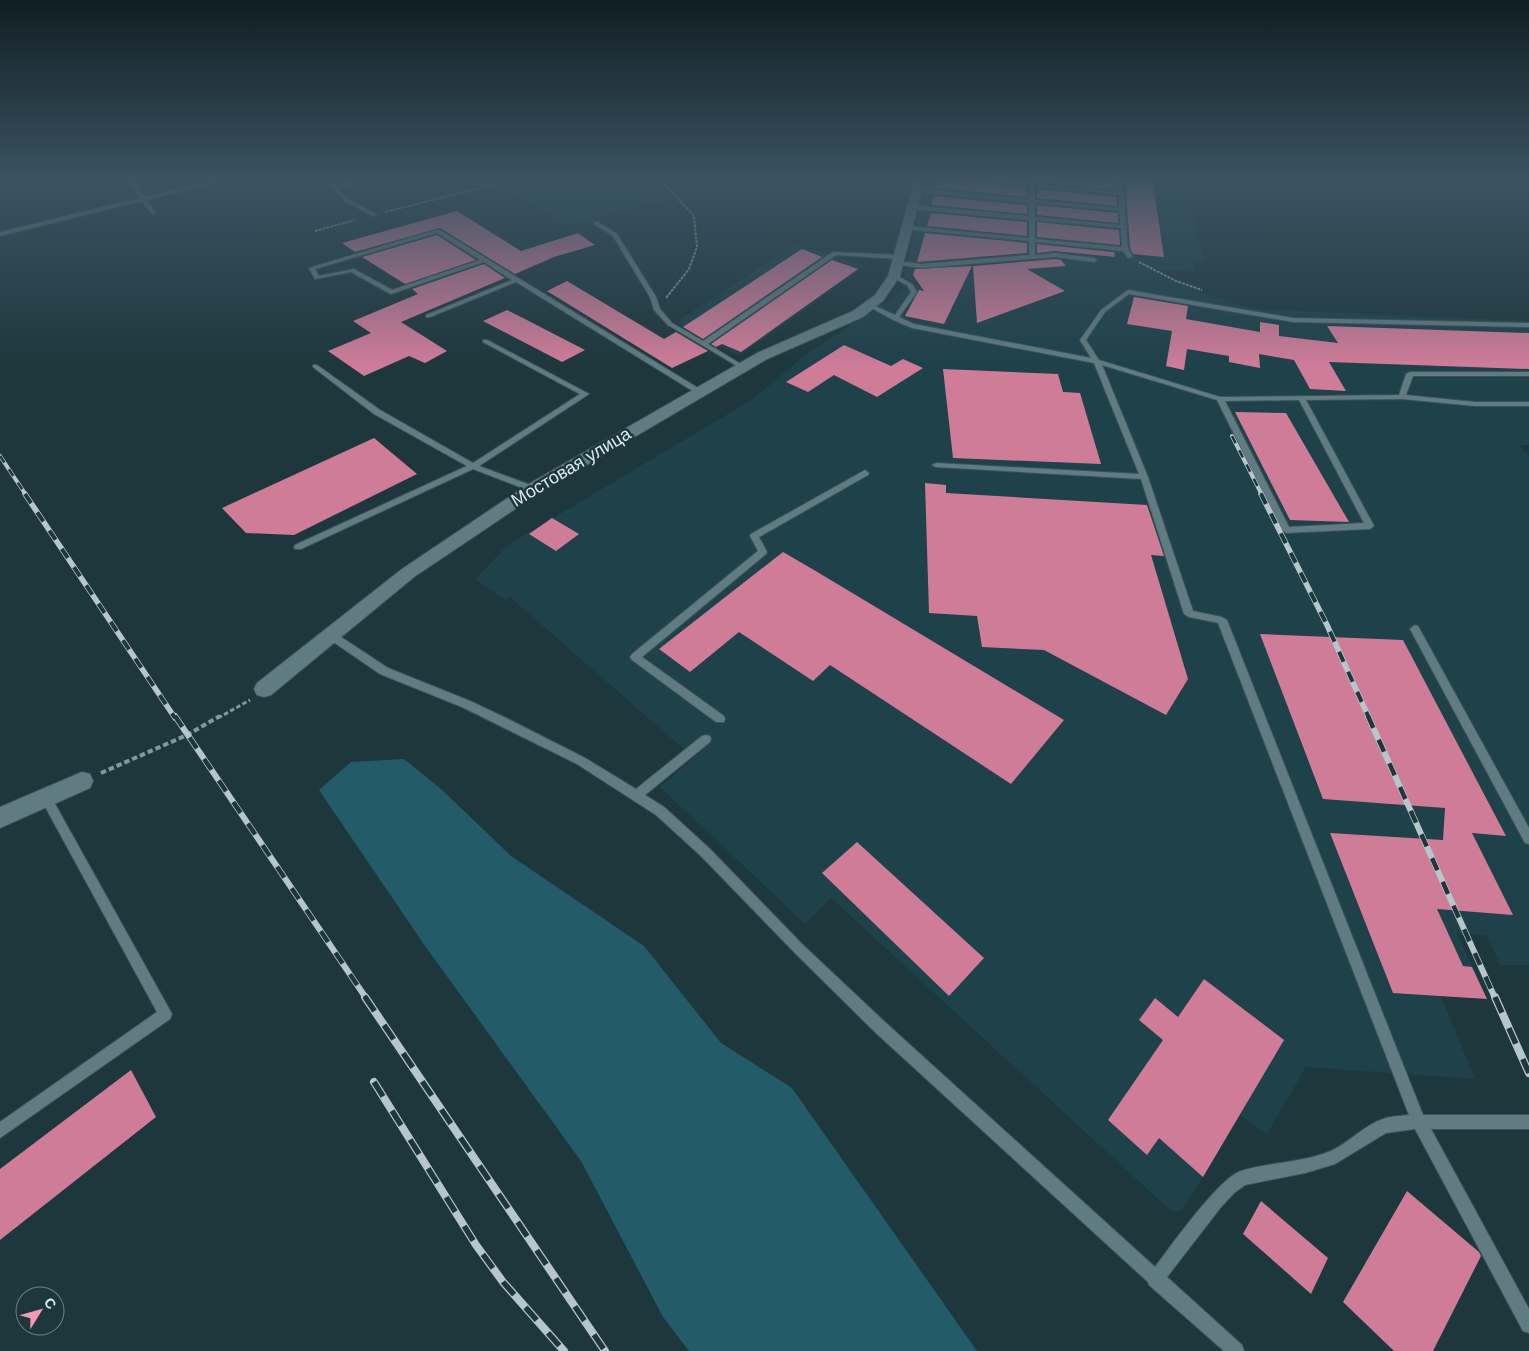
<svg xmlns="http://www.w3.org/2000/svg" width="1529" height="1351" viewBox="0 0 1529 1351" font-family="Helvetica,sans-serif">
<style>
.built{fill:#1f414a}
.green{fill:#235b68}
.building{fill:#cf7c99}
.lines{fill:none;stroke-linecap:round;stroke-linejoin:round}
.lane-casing{stroke:#3d5359;stroke-width:2}
.street-casing{stroke:#3d5359;stroke-width:2}
.path-far2{stroke:#84979c;stroke-width:2;stroke-dasharray:3 1;stroke-linecap:butt}
.path-far1{stroke:#84979c;stroke-width:3;stroke-dasharray:4.5 2.5;stroke-linecap:butt}
.path{stroke:#84979c;stroke-width:4;stroke-dasharray:5.5 3;stroke-linecap:butt}
.lane{fill:#617b82;fill-rule:evenodd}
.street{fill:#617b82;fill-rule:evenodd}
.rail-far3-casing{stroke:#b6c6ca;stroke-width:4}
.rail-far2-casing{stroke:#b6c6ca;stroke-width:5.5}
.rail-far1-casing{stroke:#b6c6ca;stroke-width:6}
.rail-casing{stroke:#b6c6ca;stroke-width:8}
.rail-far3{stroke:#1e373d;stroke-width:2.5;stroke-dasharray:8;stroke-linecap:butt}
.rail-far2{stroke:#1e373d;stroke-width:4;stroke-dasharray:11;stroke-linecap:butt}
.rail-far1{stroke:#1e373d;stroke-width:4.5;stroke-dasharray:13;stroke-linecap:butt}
.rail{stroke:#1e373d;stroke-width:5.5;stroke-dasharray:17;stroke-linecap:butt}
.labels{text-anchor:middle;stroke-width:5;stroke-linejoin:round;paint-order:stroke}
.street-label{font-size:18px;fill:#dceaee;stroke:#1e373d}
</style>
<rect width="100%" height="100%" fill="#1e373d"/>
<path class="built" d="M566 178H645L662 201 564 226 515 193Z
M928 178H1184L1204 262 1194 261 1195 272 1154 269 1169 280 1240 305 1256 309 1529 321V445H1520L1529 457V965H1500L1487 935 1457 933 1487 999 1441 996 1475 1079 1306 1067 1267 1134 1240 1115 1182 1211H1171L831 898 805 924 660 787 694 758 510 597 505 600 475 579 508 545 753 399 805 355 916 283 904 277Z
M796 244 866 266 739 356 676 322Z"/>
<path class="green" d="M404 759 441 789 511 856 644 946 721 1043 792 1088 977 1351H689L663 1317 581 1161 425 946 319 790 351 762Z"/>
<path class="building" d="M939 178H959L1027 188V197L936 188Z
M1036 178 1103 180 1116 183V190L1037 182Z
M1125 180 1153 183 1164 257 1133 254 1130 248Z
M1037 189 1117 197V206L1037 198Z
M934 196 1027 205V214L933 205 931 203Z
M1037 205 1118 213V223L1037 215Z
M457 211 521 251 578 233 595 245 554 257 515 274 440 228 355 252 342 243Z
M931 213 1027 222V236L927 226Z
M1037 222 1119 230 1120 245 1037 237Z
M925 233 1027 243V253L917 262Z
M437 235 476 260 405 284 362 257Z
M1037 244 1122 253 1114 252 1115 257 1055 251 1037 253Z
M802 249 822 257 703 339 683 327Z
M1055 259 1061 260 1066 266 1027 269 1065 291 977 323 973 266Z
M832 260 858 269 741 352 722 344 716 347 711 344Z
M484 264 505 278 401 322 447 351 425 363 409 356 364 376 328 351 371 333 353 321 418 294 412 289Z
M972 266 944 324 905 316 919 290 924 291 913 275 915 269Z
M567 281 664 339 676 332 708 351 672 368 547 291Z
M1134 297 1188 306 1186 319 1260 332V322L1279 325V336L1338 343 1327 326 1529 333V369L1329 362 1346 391 1310 389 1294 360 1259 354 1260 368 1229 362V356L1187 349 1184 370 1166 366 1172 331 1127 324Z
M507 310 523 318 585 350 562 362 483 321Z
M844 345 891 366 903 359 923 368 877 397 834 375 808 392 786 382Z
M943 369 1058 374 1063 392 1080 393 1101 464 953 458Z
M1235 412 1286 413 1349 522 1290 520Z
M374 438 417 474 294 535 246 533 222 508Z
M925 483 946 485V493L1147 505 1164 556 1151 555 1188 679 1166 715 1044 650 982 647 977 616 929 613Z
M552 518 579 534 556 551 529 534Z
M783 552 814 570 1064 720 1011 784 830 665 813 681 739 632 690 672 659 649Z
M1260 634 1403 640 1506 836 1472 833 1513 915 1437 909 1463 966 1472 967 1487 999 1393 993 1330 833 1443 840 1445 808 1323 799Z
M857 842 984 958 949 996 822 873Z
M1204 979 1284 1040 1203 1177 1159 1138 1147 1155 1108 1120 1163 1040 1139 1020 1155 998 1178 1017Z
M131 1070 156 1117 0 1240V1169Z
M1407 1191 1479 1252 1481 1256 1433 1351H1394L1343 1302Z
M1261 1201 1328 1258 1311 1294 1243 1234Z"/>
<g class="lines">
<defs>
<path id="lane" d="M8 178H16L10 181Z
M127 178H132L145 197 223 178H233L147 200 156 213 153 215 142 201 0 236V232L140 198Z
M320 178H325L333 185 361 178H371L336 188 349 199 377 215 372 216 345 201Z
M961 178H982L1029 183 1030 178H1034L1035 184 1118 192V181L1103 178H1123L1126 226 1128 227 1126 228 1128 249 1133 257 1128 258 1123 251 1035 242V255L1055 253 1094 258 1097 260 1094 262 1055 257 921 268 895 264V262L897 261 921 264 1029 255V241L905 229V227L907 226 1029 238V220L912 209 909 207 912 205 1029 216V203L917 192 914 190 917 188 1029 199V186ZM1035 187 1119 195V208L1035 200ZM1035 203 1120 211V225L1035 217ZM1035 220 1121 228 1122 247 1035 239Z
M594 222H598L617 234 656 297 660 309 672 323 703 341 833 252 899 255 902 257 899 259 836 255 708 344 744 366V368L742 369 668 325 654 310 650 297 613 236 594 224Z
M436 230H440L703 391 696 393 516 282 430 317H426V315L512 280 484 262 391 294 351 272 315 279 309 268ZM437 233 480 260 392 290 354 269 319 276 315 269Z
M894 274 912 284 917 292 899 317 914 324 1091 358 1080 340 1101 310 1128 290 1293 318 1529 323V327L1293 322 1129 294 1105 312 1086 340 1099 360 1220 397 1399 395 1406 374 1410 372H1529V376H1413L1406 395 1475 402H1529V406H1475L1402 399 1306 400 1374 526 1370 529 1286 533 1282 530 1217 400 1102 365 1148 477 1193 611 1222 617 1227 620 1423 1115H1529V1129H1431L1529 1309V1333L1523 1331 1415 1129 1386 1133 1335 1164 1305 1173 1245 1185 1234 1193 1221 1207 1167 1277 1242 1345 1244 1351H1224L1149 1285 1148 1282 876 1033 795 953 701 856 656 815 577 764 462 707 380 674 329 639 327 636 329 633H335L388 668 470 701 508 719 585 758 636 789 702 736 706 735 710 736 711 739 710 742 645 795 664 807 709 848 803 945 886 1023 1155 1267C1171 1246 1219 1178 1241 1171 1270 1162 1302 1163 1331 1151 1349 1143 1364 1125 1383 1119 1391 1116 1400 1116 1409 1115L1218 623 1189 617 1184 614 1141 479 936 467 932 465 936 463 1139 474 1094 363 912 328 893 320 868 306 873 305 895 315 911 292 908 286 892 277V275ZM1299 400 1364 523 1289 527 1225 401Z
M483 340H487L589 394 479 466 536 487V491H530L473 469 301 549H295L294 547 295 545 467 466 374 414 313 367V365H317L380 410 473 463 580 394 483 342Z
M865 470 869 473 868 475 759 537 767 552 766 554 642 657 724 716 725 719 724 722H716L632 660 630 657 632 654 758 551 750 536 751 534Z
M1415 625 1418 626 1529 828V844L1525 843 1410 629Z
M46 793 50 795 172 1014 170 1019 0 1138V1122L157 1012 42 801 40 798 42 795Z"/>
<path id="street" d="M915 178H925L900 276 883 301 863 317 767 359 539 493 414 577 271 695 264 697 257 695 254 689 257 683 402 569 527 485 757 353 853 311 875 295 888 276Z
M82 772 90 774 93 781 90 788 0 828V807Z"/>
</defs>
<use href="#lane" class="lane-casing"/>
<use href="#street" class="street-casing"/>
<path class="path-far2" d="M659 178 694 216 697 247 689 269 666 298
M385 212 520 178
M315 231 355 220
M1139 262 1176 281 1202 290"/>
<path class="path-far1" d="M218 718 250 700"/>
<path class="path" d="M101 773 187 735 220 716"/>
<use href="#lane" class="lane"/>
<use href="#street" class="street"/>
<defs>
<path id="rail-far3" d="M1232 436 1262 495
M0 456 26 495"/>
<path id="rail-far2" d="M25 494 175 718
M1261 494 1327 625 1369 718"/>
<path id="rail-far1" d="M175 716 366 998
M1368 716 1495 998"/>
<path id="rail" d="M365 997 605 1351
M1495 997 1529 1073
M374 1082 476 1245 503 1282 564 1351"/>
</defs>
<use href="#rail-far3" class="rail-far3-casing"/>
<use href="#rail-far2" class="rail-far2-casing"/>
<use href="#rail-far1" class="rail-far1-casing"/>
<use href="#rail" class="rail-casing"/>
<use href="#rail-far3" class="rail-far3"/>
<use href="#rail-far2" class="rail-far2"/>
<use href="#rail-far1" class="rail-far1"/>
<use href="#rail" class="rail"/>
</g>
<linearGradient id="sky" x2="0" y2="1"><stop stop-color="#101e22"/><stop offset="0.49" stop-color="#3b5362"/><stop offset="1" stop-color="#3b5362" stop-opacity="0"/></linearGradient>
<rect width="1529" height="367" fill="url(#sky)"/>
<g class="labels">
<g class="street-label">
<text transform="translate(571 467) rotate(-31)" y="6">Мостовая улица</text>
</g>
</g>
<g transform="translate(40 1311) rotate(53)"><circle r="24" fill="#1e373d" stroke="#6a7f84"/>
<path d="M0-4L9 19L0 12L-9 19Z" fill="#f09ab7"/>
<text y="-8" font-size="14" font-weight="bold" text-anchor="middle" fill="#dceaee">С</text>
</g>
</svg>
